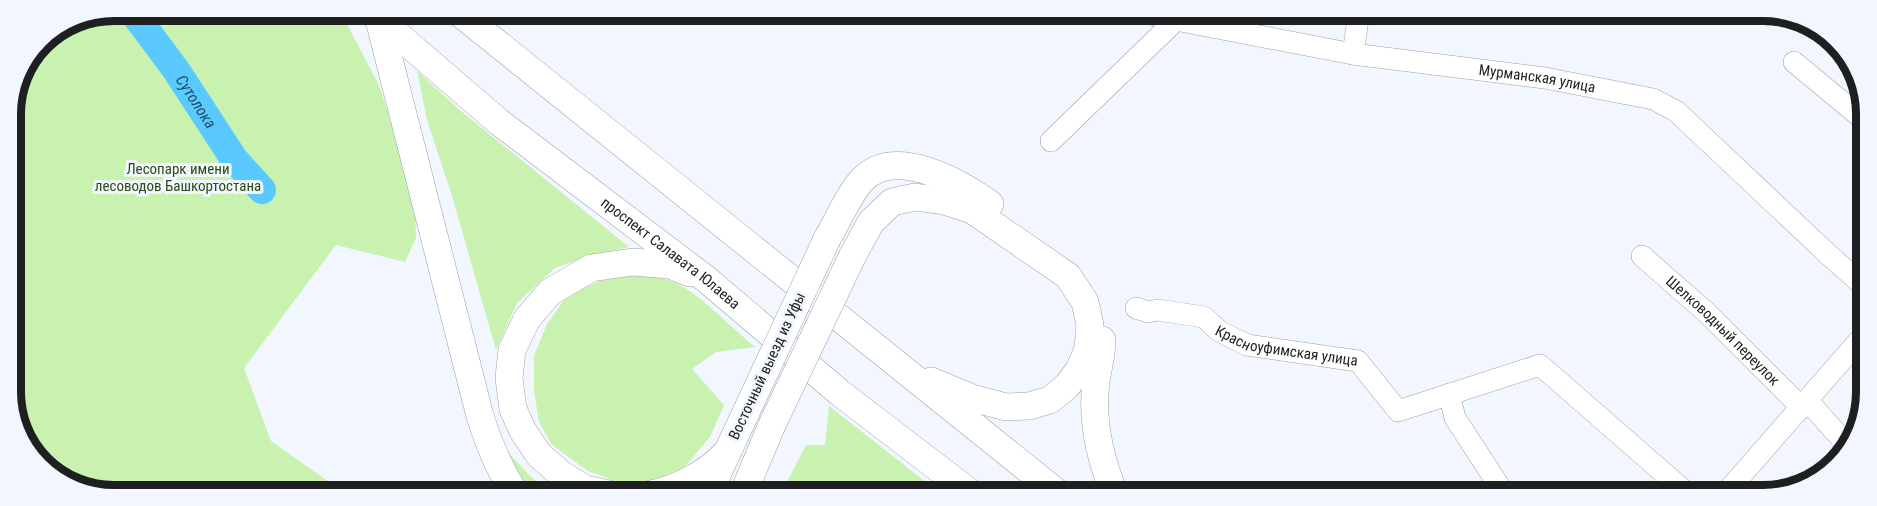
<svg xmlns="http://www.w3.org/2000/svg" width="1877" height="506" viewBox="0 0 1877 506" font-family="'Roboto Condensed',sans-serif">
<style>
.green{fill:#c9f2b1}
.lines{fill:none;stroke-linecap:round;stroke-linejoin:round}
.river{stroke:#5ac9ff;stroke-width:28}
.minor-casing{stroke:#9ca0a7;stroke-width:22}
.major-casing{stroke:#9ca0a7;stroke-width:28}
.minor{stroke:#fff;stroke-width:21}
.major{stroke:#fff;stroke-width:27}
.major-bridge-casing{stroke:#9ca0a7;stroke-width:28;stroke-linecap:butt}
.major-bridge{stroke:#fff;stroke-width:27}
.labels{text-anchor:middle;stroke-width:6;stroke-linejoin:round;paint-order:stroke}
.street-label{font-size:15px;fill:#1d1f21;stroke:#f2f7ff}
.park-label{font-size:15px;fill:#2b4c12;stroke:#f2f7ff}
.water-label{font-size:16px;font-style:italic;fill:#1f4d63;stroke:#f2f7ff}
.rim{fill:none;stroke:#1d1f21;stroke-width:8}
</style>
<rect width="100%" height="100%" fill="#f2f7ff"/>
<path class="green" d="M114 11H340L379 85 415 195 416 238 405 262 336 245 244 368 271 441 346 494 93 493 41 465 13 413 11 107 41 41 75 18Z
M417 71 461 111 629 247 593 255 555 268 517 303 496 350 453 199 427 120Z
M631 274C645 276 660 276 673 282 696 290 734 330 755 347L716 352 692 369 724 405 710 437 682 470 662 481 621 483 588 471 552 445 539 422 534 391V356L547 324 567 296 597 282Z
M829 406 922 479 935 494H781L806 445H825Z
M507 451 531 477 555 494H531L522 481Z"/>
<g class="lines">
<path class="river" id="s1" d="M132 11 176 70 234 159 262 190"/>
<defs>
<g id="minor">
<path id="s2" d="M1143 12 1176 20 1353 54 1545 78 1653 99 1676 111 1831 257 1864 286"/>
<path d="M1353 54 1359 12"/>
<path d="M1794 62 1864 120"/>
<path d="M1051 141 1176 20"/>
<path id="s3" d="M1642 256 1707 313 1802 408"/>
<path id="s4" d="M1136 308 1148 312 1158 310 1204 317 1219 331 1247 345 1358 361 1398 411 1540 365 1689 495"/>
<path d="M1449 394 1455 418 1505 495"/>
<path d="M1808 401 1846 444"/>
<path d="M1724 495 1864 335"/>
</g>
<g id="major">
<path id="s5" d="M370 11 499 122 706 279 840 393 972 494"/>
<path d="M457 11 1060 495"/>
<path d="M379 20 480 416C489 444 499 470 516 494"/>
<path d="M827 239C837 222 850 192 863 179 896 146 959 182 990 204"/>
<path d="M852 257 871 222 892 202 915 197 944 201 972 210 1068 276 1085 302 1090 325 1088 349 1079 370 1067 386 1050 400 1029 406 1006 407 972 398 931 381"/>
<path d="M1102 340C1102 354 1098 368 1096 382 1091 421 1100 459 1115 495"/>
<path d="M609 494 585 489 561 474 539 455 523 431 513 409 509 378 512 350 527 319 550 292 591 268 633 262 670 265 690 273"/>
<path d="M651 494C677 489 706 474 724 455"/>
<path d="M708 494 747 410"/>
<path d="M743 494 771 427"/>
</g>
</defs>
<use href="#minor" class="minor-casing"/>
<use href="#major" class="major-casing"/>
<use href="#minor" class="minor"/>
<use href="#major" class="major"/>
<defs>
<path id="major-bridge" d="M747 410 827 239
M771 427 852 257"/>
</defs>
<use href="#major-bridge" class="major-bridge-casing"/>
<use href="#major-bridge" class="major-bridge"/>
</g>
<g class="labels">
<g class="street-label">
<text dy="5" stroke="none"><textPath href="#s2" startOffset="400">Мурманская улица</textPath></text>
<text dy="5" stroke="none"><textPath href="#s5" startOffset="386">проспект Салавата Юлаева</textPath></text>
<text dy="5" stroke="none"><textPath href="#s3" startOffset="110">Шелководный переулок</textPath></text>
<text dy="5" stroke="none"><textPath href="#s4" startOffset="160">Красноуфимская улица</textPath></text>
<text transform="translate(767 366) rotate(-65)" y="5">Восточный выезд из Уфы</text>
</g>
<g class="park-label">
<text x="178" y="174">Лесопарк имени<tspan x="178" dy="17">лесоводов Башкортостана</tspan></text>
</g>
<g class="water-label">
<text dy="6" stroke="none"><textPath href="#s1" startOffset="111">Сутолока</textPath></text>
</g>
</g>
<path d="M0 0H1877V506H0ZM114 21H1763A93 93 0 0 1 1856 114V392A93 93 0 0 1 1763 485H114A93 93 0 0 1 21 392V114A93 93 0 0 1 114 21Z" fill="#f2f7ff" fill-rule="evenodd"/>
<path class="rim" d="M114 21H1763A93 93 0 0 1 1856 114V392A93 93 0 0 1 1763 485H114A93 93 0 0 1 21 392V114A93 93 0 0 1 114 21Z"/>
</svg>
